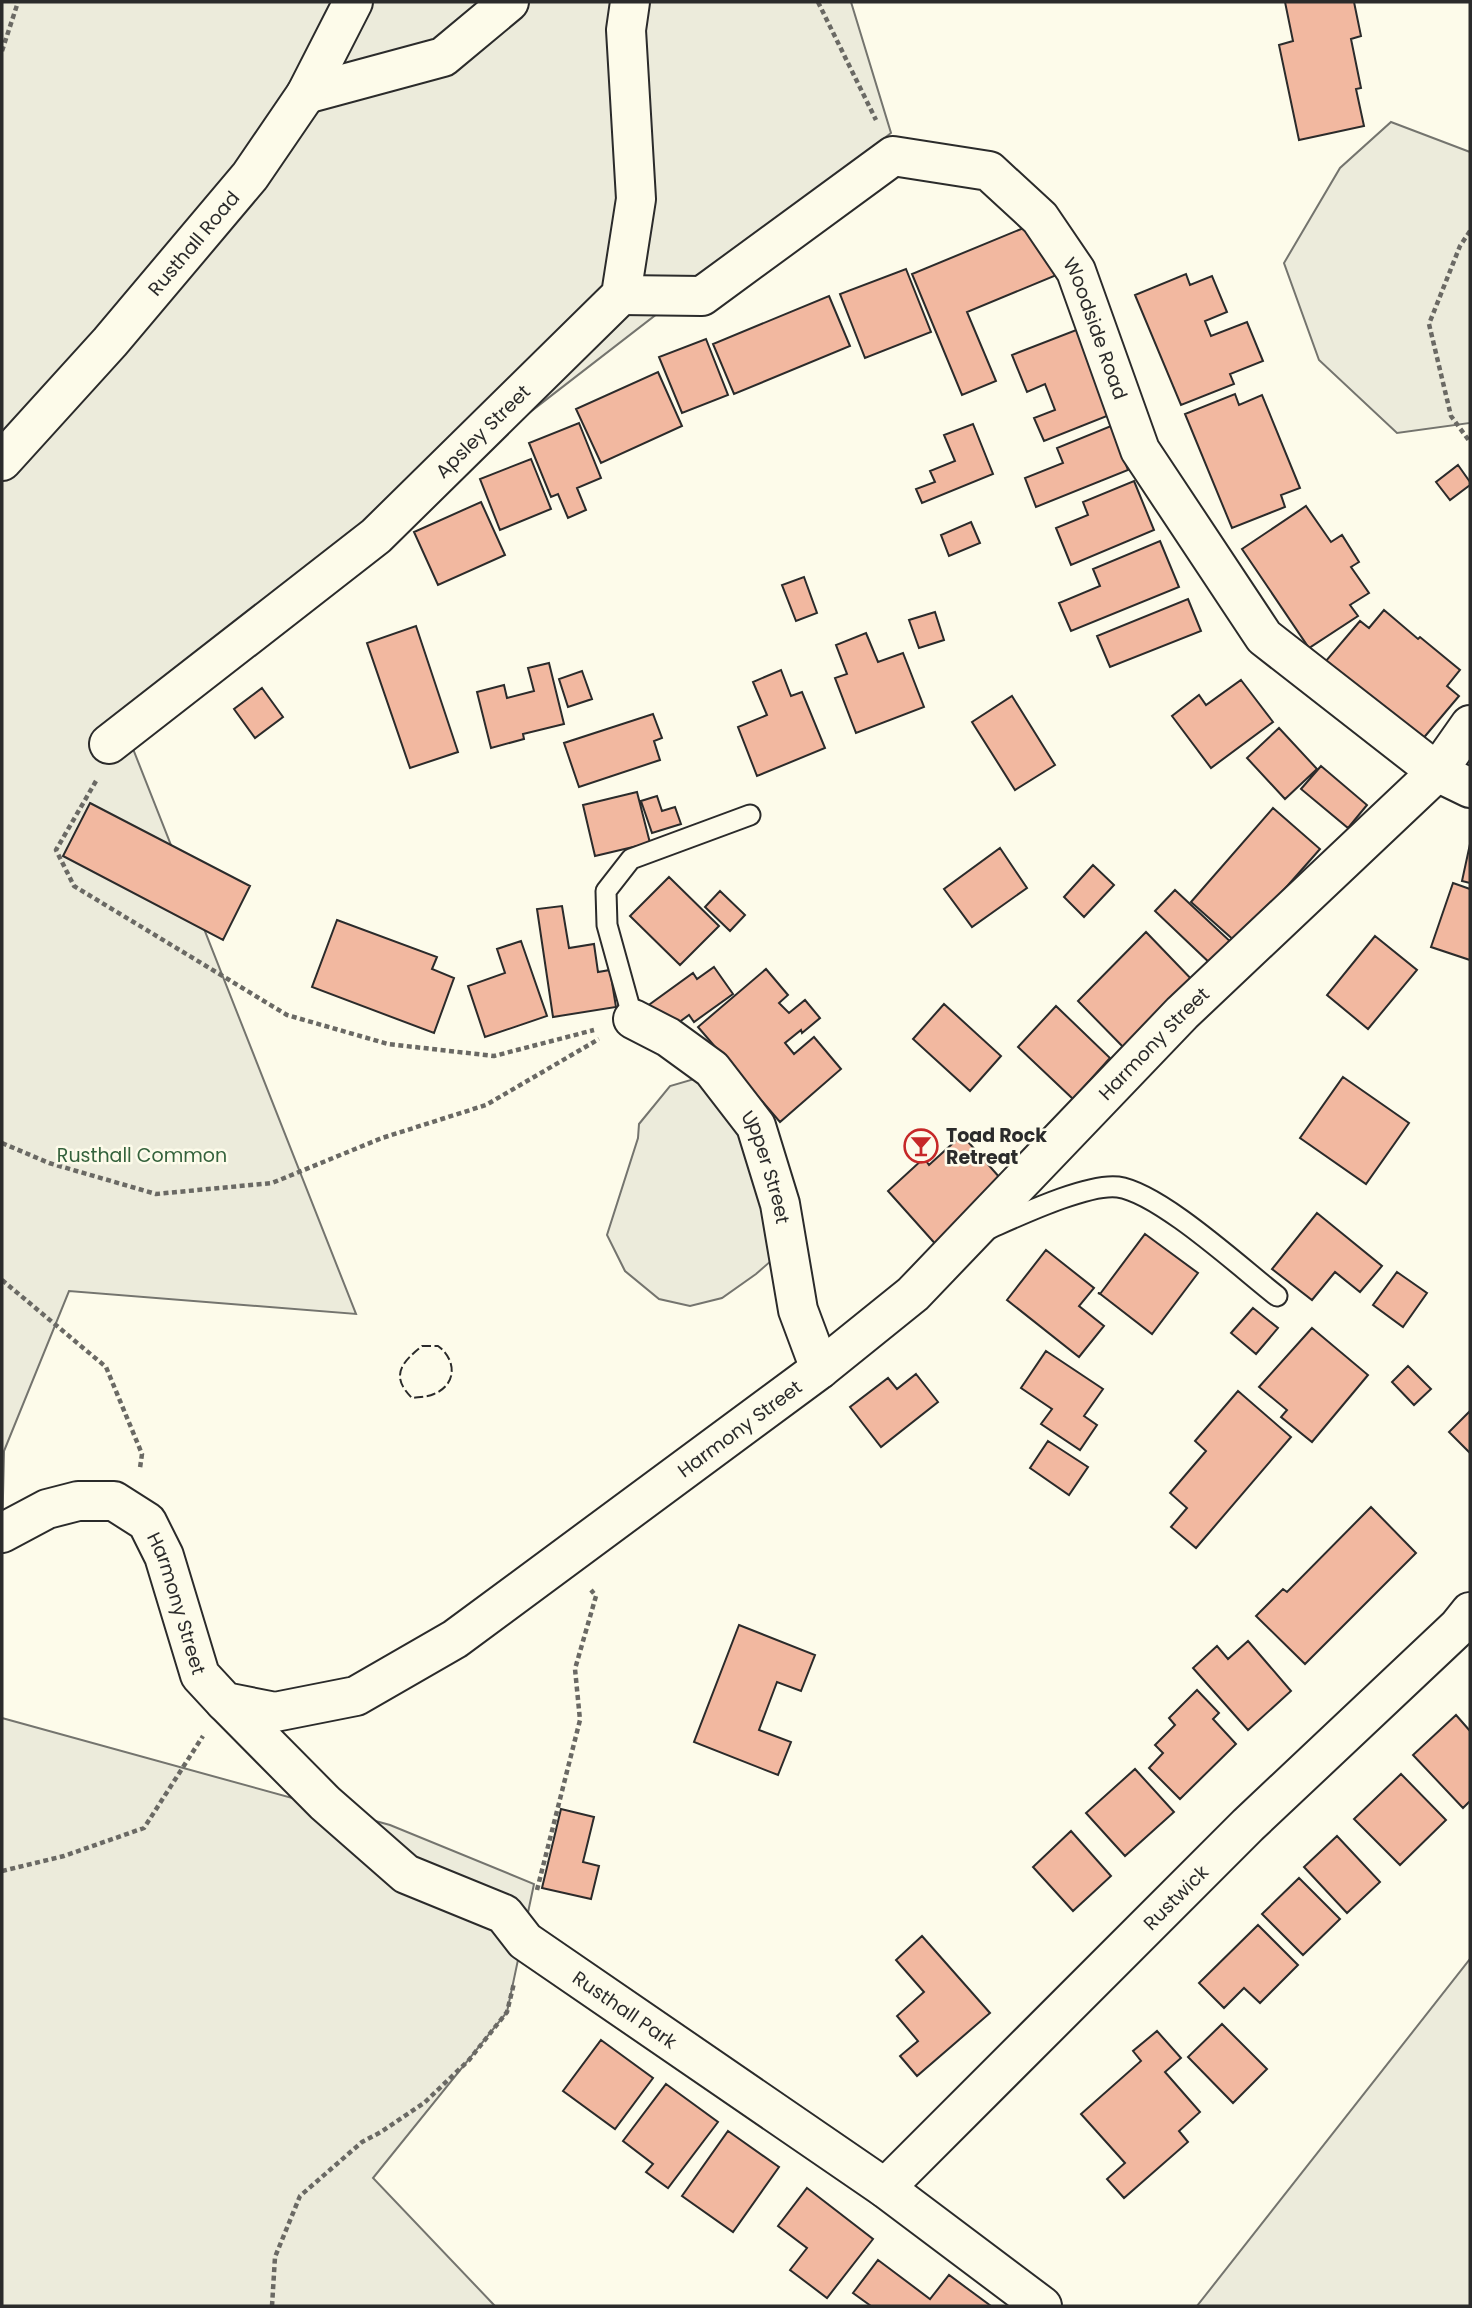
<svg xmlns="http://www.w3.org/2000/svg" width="1472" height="2308" viewBox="0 0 1472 2308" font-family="Poppins,sans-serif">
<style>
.green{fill:#ecebdb;stroke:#74746e;stroke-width:2}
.building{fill:#f2b8a0;stroke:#2b2b2b;stroke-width:2}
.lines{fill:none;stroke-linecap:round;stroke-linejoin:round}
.service-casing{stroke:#2b2b2b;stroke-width:23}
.minor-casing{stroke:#2b2b2b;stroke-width:42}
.path{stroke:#6a6964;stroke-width:4.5;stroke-dasharray:5 3.5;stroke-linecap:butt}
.service{stroke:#fdfbea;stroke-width:19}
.minor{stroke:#fdfbea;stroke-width:38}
.fence{stroke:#2b2b2b;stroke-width:2;stroke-dasharray:9 3.5;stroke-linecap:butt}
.labels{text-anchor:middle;stroke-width:5;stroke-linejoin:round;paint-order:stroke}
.street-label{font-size:19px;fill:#2b2b2b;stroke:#fdfbea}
.poi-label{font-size:19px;font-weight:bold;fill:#2b2b2b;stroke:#fdfbea;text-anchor:start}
.park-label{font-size:19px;fill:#34623c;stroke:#fdfbea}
</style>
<rect width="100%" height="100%" fill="#fdfbea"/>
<path class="green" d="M2 2H851L891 133 124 726 356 1314 69 1291 4 1451 2 1541Z
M1391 122 1470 152V423L1397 433 1319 360 1284 263 1340 168Z
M694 1079 741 1116 779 1254 756 1274 722 1298 690 1306 659 1299 625 1271 607 1235 638 1138 639 1124 670 1086Z
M2 1718 390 1825 534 1884 507 2012 373 2178 495 2306H2Z
M1470 1959V2306H1197Z"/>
<path class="building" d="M1285 2H1354L1361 36 1351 39 1361 88 1356 89 1364 126 1299 140 1279 45 1293 41Z
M1038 222 1059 274 967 312 996 381 962 395 912 274Z
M906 269 931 332 865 358 840 294Z
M1186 274 1190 285 1212 276 1227 312 1205 321 1211 336 1247 322 1263 361 1230 374 1234 384 1181 405 1135 295Z
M829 296 850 346 734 394 713 344Z
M1084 327 1117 412 1044 441 1034 418 1055 410 1045 384 1027 392 1012 355Z
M706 339 728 395 682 413 659 357Z
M658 372 682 426 601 463 576 409Z
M1235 394 1239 405 1262 395 1300 488 1281 495 1285 507 1232 528 1185 414Z
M579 423 601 478 577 488 586 510 568 518 558 494 551 497 529 443Z
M973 424 993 474 922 503 916 489 935 482 930 471 955 461 944 435Z
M1111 426 1128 470 1036 507 1025 478 1063 463 1057 448Z
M531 459 551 509 500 530 480 479Z
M1458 465 1470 482V485L1450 500 1436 482Z
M1134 481 1154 530 1071 565 1056 528 1088 515 1083 502Z
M481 502 505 555 438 585 414 532Z
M1306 506 1331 542 1342 535 1359 562 1351 567 1369 593 1350 605 1358 616 1309 648 1242 549Z
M971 522 980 543 949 556 941 535Z
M1160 541 1179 587 1071 631 1059 603 1100 586 1093 569Z
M804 577 817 613 796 621 782 585Z
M1188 599 1201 631 1110 667 1097 636Z
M1384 610 1418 639 1420 637 1460 670 1447 686 1459 696 1421 741 1325 662 1360 621 1369 628Z
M935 612 944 640 919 648 909 620Z
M416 626 458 752 410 768 367 643Z
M866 633 878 662 903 653 924 707 856 733 835 678 847 674 836 645Z
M549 663 564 724 523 734 524 739 491 748 477 692 504 685 507 698 534 691 528 668Z
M781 670 791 696 802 692 825 748 757 776 738 727 767 715 753 682Z
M582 671 592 699 568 707 559 679Z
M1241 680 1273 722 1211 768 1172 716 1199 695 1206 705Z
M262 688 283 717 255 738 234 709Z
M1012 696 1055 765 1015 790 972 722Z
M653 714 662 738 654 741 660 760 579 787 564 743Z
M1279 728 1317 769 1285 799 1247 758Z
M1321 766 1367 805 1348 828 1301 789Z
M637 792 650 843 595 856 583 805Z
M657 796 662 811 675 807 681 824 652 833 641 801Z
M90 803 250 886 223 940 63 856Z
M1273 808 1320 849 1237 943 1191 902Z
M1470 844V883L1462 881Z
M1000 848 1027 888 972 927 944 889Z
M1093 865 1114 885 1084 917 1064 897Z
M669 877 719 926 680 965 630 916Z
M1453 883 1470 889V960L1431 947Z
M1175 890 1234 945 1213 966 1155 911Z
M720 891 745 915 730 931 705 907Z
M562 906 569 948 594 944 598 972 610 970 616 1007 553 1017 537 909Z
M337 920 437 957 432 969 454 978 434 1033 312 987Z
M1146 932 1198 986 1129 1053 1078 1001Z
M1375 936 1417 970 1368 1029 1327 995Z
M521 941 547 1016 485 1037 468 986 505 973 497 949Z
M714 967 733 994 694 1022 689 1015 664 1033 646 1007 693 973 697 979Z
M766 969 788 995 779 1003 789 1013 805 1000 820 1018 802 1033 801 1030 785 1043 794 1054 814 1037 841 1069 780 1122 698 1027Z
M944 1004 1001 1056 970 1091 913 1039Z
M1056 1006 1110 1058 1073 1099 1018 1047Z
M1343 1077 1409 1123 1366 1184 1300 1138Z
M962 1135 1008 1187 939 1248 888 1191 924 1158 929 1165Z
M1317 1213 1382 1266 1360 1292 1335 1272 1312 1300 1272 1269Z
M1145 1234 1198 1273 1152 1334 1099 1293H1098L1100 1294Z
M1046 1250 1094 1288 1079 1306 1104 1326 1079 1357 1007 1300Z
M1397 1272 1427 1293 1403 1327 1373 1305Z
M1253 1308 1278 1328 1256 1354 1231 1333Z
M1312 1328 1368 1375 1312 1442 1281 1417 1287 1410 1259 1387Z
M1046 1351 1103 1389 1084 1416 1097 1425 1080 1450 1041 1424 1052 1409 1021 1388Z
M1408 1366 1431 1389 1414 1405 1392 1382Z
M916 1374 938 1402 881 1447 850 1407 888 1378 897 1389Z
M1238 1391 1291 1437 1196 1548 1171 1527 1187 1508 1170 1493 1206 1451 1195 1441Z
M1470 1411V1453L1449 1432Z
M1048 1441 1088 1467 1069 1495 1030 1468Z
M1371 1507 1416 1553 1305 1664 1256 1616 1283 1589 1287 1592Z
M739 1625 815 1655 801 1691 777 1682 759 1730 791 1742 778 1775 694 1742Z
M1248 1641 1291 1691 1248 1730 1193 1668 1217 1646 1228 1659Z
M1197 1690 1219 1713 1213 1719 1236 1744 1180 1799 1149 1768 1163 1753 1155 1745 1175 1725 1169 1718Z
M1456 1715 1470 1731V1801L1463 1808 1413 1755Z
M1135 1769 1174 1812 1125 1856 1086 1813Z
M1401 1774 1446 1820 1400 1865 1354 1819Z
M561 1809 594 1817 583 1862 599 1866 591 1899 542 1888Z
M1071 1831 1111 1876 1073 1911 1033 1867Z
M1337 1836 1380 1882 1347 1913 1304 1867Z
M1299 1878 1340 1919 1303 1955 1262 1914Z
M1258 1925 1298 1965 1260 2003 1244 1988 1224 2008 1199 1983Z
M922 1936 990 2013 917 2076 900 2056 918 2041 897 2016 924 1992 896 1960Z
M1222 2024 1267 2069 1233 2103 1188 2057Z
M1157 2031 1181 2058 1165 2072 1200 2112 1179 2131 1188 2142 1124 2198 1107 2179 1125 2163 1081 2114 1141 2061 1133 2051Z
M601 2040 653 2078 615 2129 563 2091Z
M666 2084 718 2122 668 2188 646 2172 653 2164 623 2141Z
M728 2131 779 2167 733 2232 682 2196Z
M807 2188 873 2239 827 2298 790 2270 807 2248 778 2226Z
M878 2260 930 2299 949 2275 991 2306H871L853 2293Z"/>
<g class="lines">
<defs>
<path id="service" d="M633 1019 607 925 606 891 631 859 750 815
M986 1230C1016 1217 1087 1183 1118 1187 1160 1193 1241 1268 1277 1296"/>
<g id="minor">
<path d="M306 94 443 57 509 2"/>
<path id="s1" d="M621 295 702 296 893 156 989 171 1040 218 1076 271 1140 450 1264 637 1437 772 1470 788"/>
<path id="s2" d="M2 461 110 342 250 176 306 94 353 2"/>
<path id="s3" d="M109 744 376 536 621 295 636 199 626 30 630 2"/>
<path id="s4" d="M633 1019 668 1037 712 1069 756 1126 780 1204 798 1310 820 1369"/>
<path id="s5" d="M2 1533 47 1509 78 1501H114L147 1522 164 1556 200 1675 225 1702 275 1712 356 1696 455 1639 820 1369 913 1294 1182 1013 1437 772 1470 725"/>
<path id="s6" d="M225 1702 325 1803 406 1874 504 1914 525 1941 885 2188 1042 2306"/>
<path id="s7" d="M885 2188 1248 1825 1458 1627 1470 1612"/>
</g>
</defs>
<use href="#service" class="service-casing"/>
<use href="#minor" class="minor-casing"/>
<path class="path" d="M818 2 876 120
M2 51 18 2
M1470 231 1460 246 1429 324 1451 416 1470 442
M96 781 56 850 74 886 287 1015 388 1044 494 1056 594 1030
M2 1143 49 1163 156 1194 272 1183 382 1138 486 1105 599 1039
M2 1280 106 1367 142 1454 140 1468
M2 1871 64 1856 144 1828 203 1736
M537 1890 580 1720 575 1669 596 1596 591 1590
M272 2306 275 2257 300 2196 362 2142 381 2132 424 2103 469 2060 507 2012 514 1983"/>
<use href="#service" class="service"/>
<use href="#minor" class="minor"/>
<path class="fence" d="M422 1346H438C456 1359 458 1384 434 1394 428 1397 419 1397 412 1398 390 1376 401 1363 422 1346Z"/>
</g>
<defs>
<symbol id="bar-ring" viewBox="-11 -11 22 22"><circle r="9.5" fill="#fdfbea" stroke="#c62828" stroke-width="1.5"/><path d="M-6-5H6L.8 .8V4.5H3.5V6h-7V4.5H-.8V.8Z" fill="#c62828"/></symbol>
</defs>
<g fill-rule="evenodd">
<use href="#bar-ring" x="902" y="1127" width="38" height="38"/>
</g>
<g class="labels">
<g class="street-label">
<text dy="7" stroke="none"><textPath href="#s2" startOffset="290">Rusthall Road</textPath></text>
<text dy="7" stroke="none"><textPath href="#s1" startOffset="609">Woodside Road</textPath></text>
<text dy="7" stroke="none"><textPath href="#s3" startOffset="488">Apsley Street</textPath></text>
<text dy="7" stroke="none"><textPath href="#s5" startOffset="1526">Harmony Street</textPath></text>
<text dy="7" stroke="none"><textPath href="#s4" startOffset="208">Upper Street</textPath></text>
<text dy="7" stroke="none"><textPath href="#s5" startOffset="959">Harmony Street</textPath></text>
<text dy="7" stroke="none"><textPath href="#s5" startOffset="245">Harmony Street</textPath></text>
<text dy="7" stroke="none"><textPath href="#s7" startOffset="411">Rustwick</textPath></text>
<text dy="7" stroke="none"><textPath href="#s6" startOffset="511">Rusthall Park</textPath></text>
</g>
<g class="poi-label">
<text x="946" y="1142">Toad Rock<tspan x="946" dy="22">Retreat</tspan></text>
</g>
<g class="park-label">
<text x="142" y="1162">Rusthall Common</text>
</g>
</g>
<rect width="1472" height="2308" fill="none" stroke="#2b2b2b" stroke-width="7"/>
</svg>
